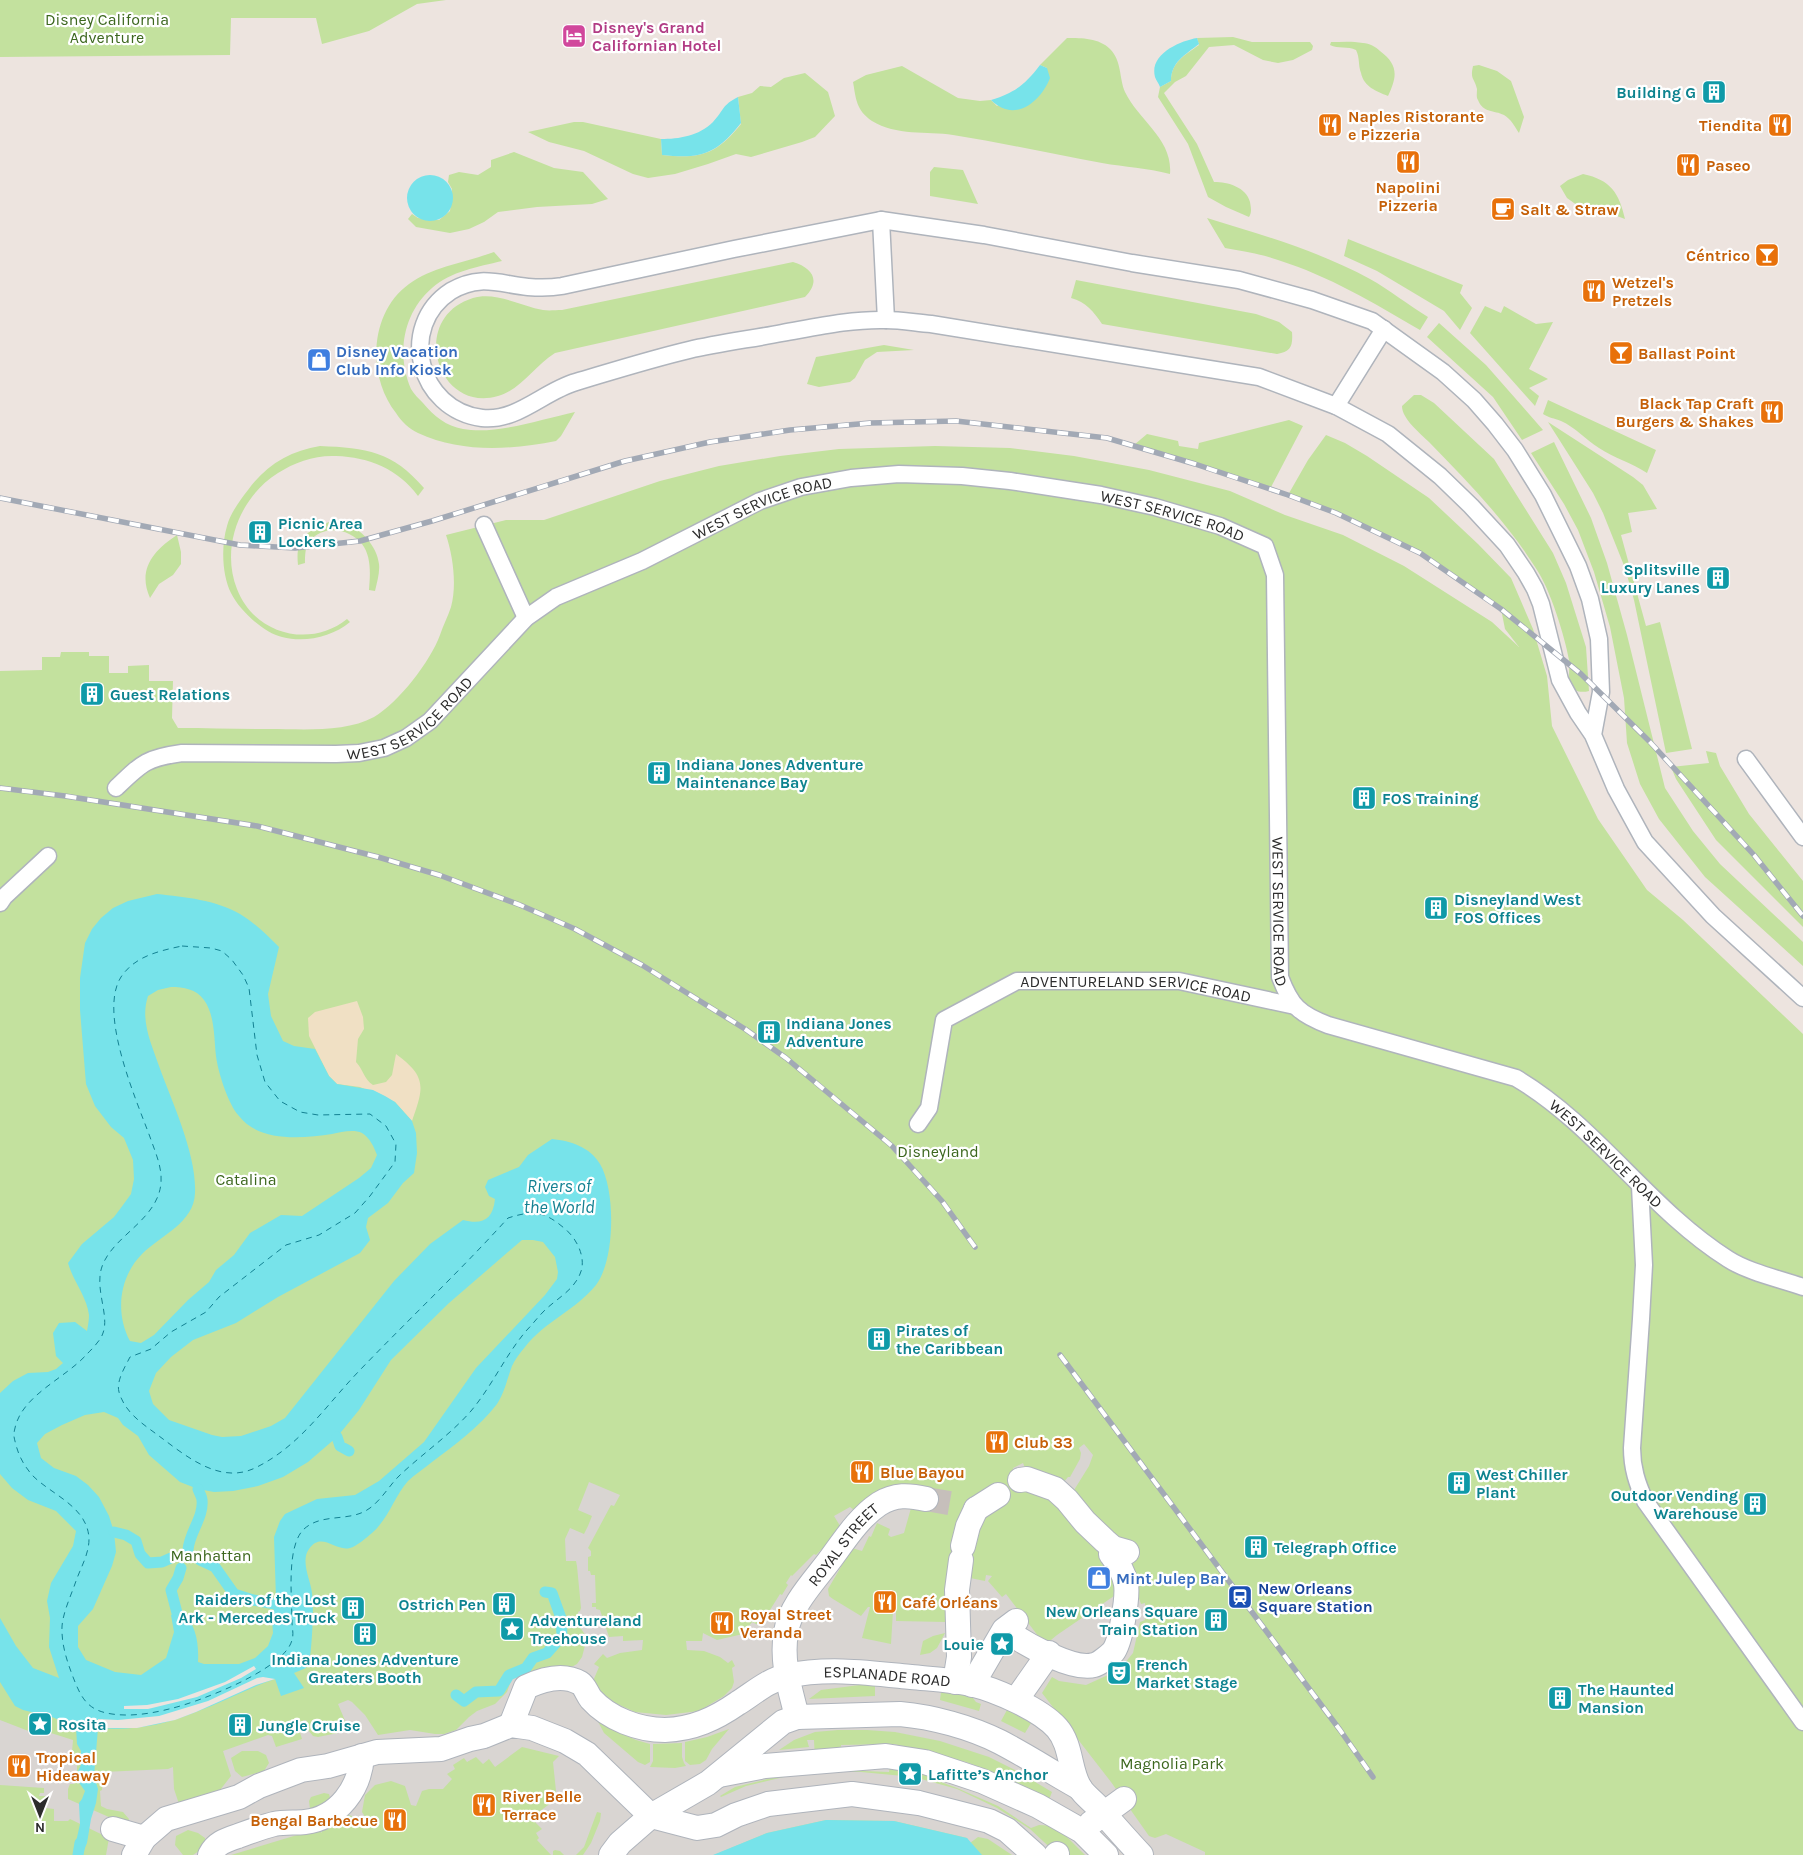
<svg xmlns="http://www.w3.org/2000/svg" width="1803" height="1855" viewBox="0 0 1803 1855" font-family="Karla,sans-serif">
<style>
.green{fill:#c3e19e}
.sand{fill:#f0e0c4}
.plaza{fill:#d9d5d2;fill-rule:evenodd}
.water{fill:#77e3ea;fill-rule:evenodd}
.pier{fill:#ede4df}
.lines{fill:none;stroke-linecap:round;stroke-linejoin:round}
.stream{stroke:#77e3ea;stroke-width:11}
.ferry{stroke:#138192;stroke-width:1;stroke-dasharray:6 5;stroke-linecap:butt}
.pedestrian-tunnel{stroke:#c6bfbb;stroke-width:24;stroke-dasharray:24 12;stroke-linecap:butt}
.service-casing{stroke:#afb4bc;stroke-width:19}
.pedestrian-casing{stroke:#afb4bc;stroke-width:26}
.service{stroke:#fff;stroke-width:16}
.pedestrian{stroke:#fff;stroke-width:24}
.rail-casing{stroke:#a2a9b5;stroke-width:5.5}
.rail{stroke:#fff;stroke-width:4;stroke-dasharray:11;stroke-linecap:butt}
.labels{text-anchor:middle;stroke-width:4.5;stroke-linejoin:round;paint-order:stroke}
.park-label{font-size:16px;fill:#3c671e;stroke:#fff}
.hotel-label{font-size:16px;font-weight:bold;fill:#b23c85;stroke:#fff;text-anchor:start}
.culture-label{font-size:16px;font-weight:bold;fill:#0d838f;stroke:#fff;text-anchor:start}
.food-label{font-size:16px;font-weight:bold;fill:#c56008;stroke:#fff;text-anchor:start}
.shop-label{font-size:16px;font-weight:bold;fill:#366cbe;stroke:#fff;text-anchor:start}
.street-label{font-size:16px;fill:#2c2c2c;stroke:#fff}
.transit-label{font-size:16px;font-weight:bold;fill:#164399;stroke:#fff;text-anchor:start}
.water-label{font-size:18px;font-style:italic;fill:#138192;stroke:#fff}
</style>
<rect width="100%" height="100%" fill="#ede4df"/>
<path class="green" d="M0 0H446L417 4 369 31 322 44 316 18H231L230 55 0 57Z
M1233 37 1252 42H1310L1313 46 1312 50 1293 60 1278 63 1263 60 1234 45 1209 47 1186 76 1175 82 1164 93 1197 144 1214 182C1228 182 1246 187 1250 202 1251 208 1252 212 1249 217L1226 207 1208 197 1188 144 1158 97 1160 87 1171 81C1171 62 1185 55 1199 45L1197 38Z
M1067 38C1082 38 1099 38 1110 49 1122 61 1119 78 1125 92 1139 121 1173 139 1170 174 1147 168 1125 167 1102 163 1053 154 1003 143 953 135 927 131 896 136 872 121 856 110 856 99 853 82L866 75 902 66 958 98 980 101 991 100 997 106 1047 68 1040 65Z
M1331 42C1341 42 1352 41 1363 43 1369 43 1376 47 1380 51 1399 65 1397 77 1388 96 1376 91 1364 87 1361 73 1358 65 1360 58 1356 50 1348 46 1338 49 1330 45Z
M1479 65 1497 71 1511 81 1524 117 1519 133C1515 127 1511 119 1504 115 1494 110 1483 113 1478 100 1476 97 1477 93 1477 89 1474 77 1470 80 1473 66Z
M805 73 828 92 835 116 815 137 802 142 751 157 736 154 708 164 675 174 648 178 633 174 584 151 549 142 528 132 574 122H583L661 139 662 155C700 159 716 155 741 124L738 97 752 93 760 86 771 87 784 78Z
M514 152 554 168 583 172 608 199 592 204 537 207 498 212 484 222 469 229 450 233 416 227 408 219 412 214 418 218 439 220 450 211 452 189 448 182 449 175 459 172 478 175 491 167V160Z
M934 167 963 170 978 204 930 196V172Z
M1583 174C1611 180 1619 193 1625 219L1598 209 1581 208 1567 198 1560 186 1568 180Z
M1207 218C1262 235 1319 251 1370 279 1390 290 1408 305 1428 317L1420 330C1374 303 1329 276 1278 260 1261 254 1242 251 1225 248Z
M1348 239 1463 285 1460 293 1472 308 1460 330 1444 311 1377 271 1344 256Z
M494 252 502 261C478 267 451 271 432 288 403 313 396 354 411 389 414 394 419 399 423 403 434 416 446 426 463 429 497 435 542 419 575 412L561 436 556 441C510 450 461 453 418 433 409 429 401 421 396 413 367 376 369 313 409 284 432 267 467 262 494 252Z
M793 262C813 268 821 281 805 297L555 353C534 366 522 389 498 396 437 414 408 318 473 298 495 291 521 306 543 310 549 311 556 310 562 310Z
M1076 280 1256 314 1279 322 1292 332C1293 346 1291 352 1277 354L1102 324C1094 312 1086 302 1071 298Z
M1485 306 1501 313 1504 306 1536 324 1553 322 1529 369 1548 379 1529 388 1539 396 1535 406 1470 333Z
M1439 323 1486 365 1543 430 1522 440 1493 397 1427 337Z
M884 345 914 350 877 352 865 360 855 378 850 382 819 387 807 384 816 357Z
M1414 395H1421L1434 403 1494 459 1553 553 1566 583 1586 647 1589 691C1581 693 1573 692 1570 683 1568 676 1570 667 1569 660 1565 637 1550 589 1537 570 1507 522 1468 482 1429 442 1420 433 1402 419 1402 406Z
M1548 400 1656 450 1647 473C1632 463 1614 458 1599 448 1586 440 1575 427 1561 421 1554 418 1549 418 1543 414Z
M1289 420 1303 426 1270 489 1232 475 1134 445 1147 434 1178 441 1179 446 1198 449 1199 443Z
M1548 422 1633 477 1643 485 1657 509 1628 513 1632 532 1621 535 1646 626 1660 622 1692 749 1666 753 1634 600 1625 568 1603 513 1593 493Z
M1326 435 1345 443 1367 456 1429 498 1478 544 1511 578 1533 629 1547 676 1552 726 1598 819 1647 890 1683 920 1803 1034V1855H0V671L42 670V657H60L61 652H89V656H109V673H128V666L149 665V681H173L172 718 178 728C208 728 239 729 269 729 301 729 345 733 374 717 399 702 430 662 440 635 443 626 448 616 451 607 457 585 453 556 446 535L506 520H544L660 481 719 466 780 456 839 449 935 446 1010 448 1074 456 1149 470 1230 491 1285 515 1343 535 1404 566 1492 622 1519 647 1505 629 1501 609 1420 553 1336 513 1288 495 1308 460Z
M1554 442 1591 518 1607 563 1627 635 1665 788 1693 831 1720 864 1803 942V966L1705 877 1659 819 1640 784 1627 743 1624 698 1610 627 1594 572 1578 530 1564 504 1531 453Z
M320 446C367 448 392 451 424 488L418 496C398 469 369 457 336 456 315 455 295 462 278 473 241 496 220 546 237 589 254 634 310 649 347 619L350 622C332 637 305 643 282 637 264 633 239 610 231 593 222 575 221 546 227 526 230 514 240 500 248 490 266 465 290 451 320 446Z
M329 522C334 522 340 521 345 523 361 529 377 546 379 564 380 572 377 582 375 591L369 590C370 576 372 557 362 544 350 529 324 524 310 541 305 546 305 556 305 563L298 565C295 538 307 531 329 522Z
M177 535 181 552V564L173 575 159 584 150 598C137 569 154 550 177 535Z
M1706 751 1716 753 1720 766 1749 814 1803 881V927L1716 840 1676 779 1671 767 1709 763Z"/>
<path class="sand" d="M357 1001 363 1017 364 1029 358 1039 356 1062C364 1071 364 1079 373 1085L386 1082 392 1075 396 1054C427 1077 424 1087 412 1121L395 1102 360 1087 337 1084 329 1076 309 1036 308 1018 315 1012Z"/>
<path class="plaza" d="M1084 1444 1093 1455 1089 1466 1071 1495 1076 1507 1136 1550 1140 1556 1132 1565 1125 1558 1141 1604 1145 1603V1620L1140 1622 1133 1653 1124 1664 1108 1675 1086 1685 1059 1681 1052 1677 1042 1693 1111 1782 1149 1836 1155 1838 1166 1834 1205 1852V1855H1085L1056 1826 1039 1825 1031 1828 998 1806 957 1788 933 1779 934 1773 890 1765 889 1772 840 1770 792 1773 735 1787 720 1796 721 1797 746 1786 792 1775 815 1772H861L914 1777 957 1789 997 1808 1030 1829 1058 1855H1012L988 1839 978 1837 970 1843 967 1838 894 1821 826 1820 767 1833 714 1855H583L591 1843 600 1821 601 1813 597 1812 584 1847 576 1855H564L560 1851 555 1850 553 1851V1855H551L537 1840 539 1838 536 1833 542 1829 531 1818 552 1802 556 1791 553 1762 559 1756 522 1747 495 1767 489 1759 483 1764 476 1757 467 1762 464 1758 453 1765 455 1769 447 1774 452 1779 443 1789H429L422 1791 416 1806 411 1805 405 1786 391 1781 375 1785 365 1795 362 1812 369 1823 356 1818 357 1823 354 1824 352 1816 345 1814 319 1825 322 1833 317 1829 231 1855H106L109 1838 70 1819 68 1821H54V1809L46 1808V1796H39L40 1793H44V1788L0 1785V1720L31 1732 32 1727 73 1740 71 1764 77 1765V1772L74 1784H70L68 1789V1799L127 1825 129 1819 123 1812 107 1809 101 1806 100 1791 102 1790 103 1772 168 1769 173 1767 174 1789 179 1804 195 1800 220 1790 231 1776 223 1751 268 1735 272 1736 276 1747 302 1739 298 1726 300 1722 306 1720 307 1729 313 1736 318 1737 343 1732 347 1727 346 1723 338 1704 348 1700 352 1702 365 1715 378 1735 410 1730 435 1734H444L456 1730 469 1717 477 1711 495 1704 507 1692 512 1678 531 1672 564 1671 577 1664 582 1657 587 1638 580 1627 578 1612 580 1611 581 1608 577 1566 576 1561H566L565 1539 570 1528 584 1534 588 1526 592 1516 578 1510 589 1482 620 1495 614 1506 611 1505 588 1548 591 1551V1556L588 1557V1571H590L591 1575H595L596 1603H592V1607H596V1609L600 1610 609 1637 623 1636V1641L643 1640 642 1650 620 1653 607 1658 603 1654 594 1664 599 1667 593 1681 597 1689 615 1703 635 1712 666 1715 699 1711 724 1696 732 1688 734 1682 732 1668 735 1666 732 1660 728 1663 720 1657 704 1651 687 1650 686 1641H702L703 1633 717 1640 743 1634 752 1622 760 1626 780 1594 782 1595 788 1585 786 1583 791 1575 792 1576 814 1554 816 1555 842 1529 834 1516 850 1507 854 1510 900 1485 924 1510 911 1508 904 1533 891 1537 888 1535 890 1529 877 1523 871 1537 869 1536 862 1551 852 1548 828 1589 829 1596 833 1599 861 1616 868 1607H870L862 1638 891 1644 893 1611 896 1612V1621L946 1622 945 1585 950 1562 949 1561V1557L968 1562 970 1578 985 1581 986 1575 992 1576 988 1581 1002 1597 1006 1594 1045 1645 1057 1635 1114 1596 1120 1569 1102 1557 1066 1505 1014 1471 1013 1468 1023 1463 1025 1468 1063 1483 1068 1477H1070L1080 1459 1081 1453 1079 1448ZM945 1633 937 1648 930 1653 920 1655 923 1641 933 1636ZM875 1683V1696L809 1699 821 1690ZM952 1690 972 1697 976 1702 981 1704 979 1711 940 1700 941 1692 949 1693ZM1007 1710 1031 1723 1025 1733 1001 1721ZM593 1712 618 1732 636 1740 650 1744V1762L645 1765 638 1762 604 1733ZM729 1729 712 1749 706 1760 700 1764 690 1765 685 1761V1742L707 1737ZM838 1730H867L895 1732 940 1741 989 1757 1015 1770 1052 1792 1047 1805 982 1780 985 1769 966 1762 894 1744 841 1745 842 1760 815 1762 814 1740H807L809 1747 779 1750 794 1740 815 1732ZM682 1743V1757L684 1763 686 1766 675 1768 650 1767 653 1761V1744ZM242 1751H258L266 1755 269 1763 264 1771 242 1777 235 1771 231 1758ZM324 1793 329 1794 332 1805 310 1809 309 1801 311 1797ZM188 1830 198 1833 205 1838V1847L193 1855H183L175 1845 176 1836Z"/>
<path class="water" d="M1197 38 1199 44C1185 55 1171 62 1171 81L1160 87C1159 84 1156 80 1155 77 1149 54 1180 41 1197 38Z
M1040 65 1047 68 1050 78C1040 103 1014 123 991 100 1014 93 1025 85 1040 65Z
M738 97 741 123C716 155 700 159 662 155L661 139C679 139 699 136 713 122 724 110 722 105 738 97Z
M407 198a23 23 0 1 1 46 0a23 23 0 1 1-46 0Z
M157 894C185 897 216 900 240 914 255 923 267 935 279 947L268 994 271 1016 283 1041 294 1046 315 1049 329 1076 337 1084 373 1090 385 1096 395 1102 412 1121 416 1133 417 1153 414 1173 403 1183 388 1203 368 1218 366 1227 370 1240 360 1253 278 1297 236 1323 193 1340 171 1357 156 1373 149 1391 153 1404 169 1420 212 1435 222 1437 241 1436 271 1426 285 1418 394 1281 430 1244 463 1220C482 1225 493 1220 495 1199L489 1196 485 1187 488 1180 519 1167 528 1155 552 1139C571 1141 590 1147 600 1164 616 1191 615 1260 596 1285 576 1310 544 1322 525 1347 520 1353 515 1359 512 1366 507 1379 505 1392 497 1404 479 1427 455 1445 432 1462 425 1468 415 1474 408 1481 394 1497 389 1518 372 1533 367 1537 356 1547 350 1548 335 1552 322 1531 309 1549 300 1561 311 1581 312 1593 314 1608 312 1643 310 1657 309 1661 307 1664 306 1668L294 1673 304 1688 281 1696 275 1679C248 1688 223 1702 196 1712 165 1725 132 1731 98 1728L94 1776 98 1789 96 1803 91 1819 87 1843 82 1855H80V1843L76 1842 80 1824 79 1803 82 1799 85 1791 75 1777 81 1765V1751L77 1744 76 1727 52 1717 23 1710 15 1706 0 1682V1618L16 1646 33 1668 59 1678 49 1647 50 1618 47 1601 51 1583 73 1546 76 1531 56 1511 28 1500 12 1488 0 1474V1393L13 1381 28 1373 48 1372 56 1369 63 1363 56 1356 53 1333 59 1323 75 1322 87 1331C88 1326 89 1320 89 1315 87 1297 73 1281 68 1263L82 1244 114 1217 123 1205 131 1194 134 1179 133 1160 124 1138 111 1127 95 1106 86 1084 80 1010V978L85 943 92 929 101 918 113 908 128 901ZM171 987C184 987 196 989 204 1000 215 1015 214 1039 216 1056 218 1072 228 1104 239 1116 260 1143 303 1138 332 1134 341 1132 354 1129 362 1133 370 1138 374 1147 377 1155L371 1168 359 1178 302 1216 281 1215 250 1233 234 1255 216 1270 209 1282 188 1300 154 1335 141 1343 130 1341C115 1313 119 1277 142 1254 161 1235 194 1223 195 1193 197 1155 172 1102 159 1066 151 1043 140 1020 148 996L158 990ZM522 1240H533L543 1242 555 1257 558 1272 557 1279 545 1295 476 1368 424 1442 379 1481 355 1495 317 1499 285 1514 280 1521 274 1537 276 1599 272 1619 273 1633 268 1646 255 1658 239 1664H204L198 1662C199 1643 196 1623 181 1611L171 1615 174 1632 166 1658 141 1675 115 1672 86 1660 78 1647V1626L93 1609 112 1566 116 1552 114 1532 109 1516 99 1497 88 1485 76 1476 54 1468 41 1458 37 1443 45 1434 62 1425 85 1415 104 1412 118 1418 123 1425 138 1436 149 1455 180 1482 198 1489 214 1492 233 1491 258 1486 283 1477 308 1462 337 1437 359 1410 391 1360 449 1303Z
M826 1820 894 1821 967 1838 982 1855H713L767 1833Z"/>
<path class="pier" d="M254 1666 256 1669 241 1678 197 1697 148 1709H124V1706L147 1705 178 1699 225 1682Z
M263 1677 275 1679 256 1685 196 1712 175 1720 137 1728H98V1719L118 1720 159 1716 208 1701 257 1678Z"/>
<g class="lines">
<path class="stream" d="M337 1437 340 1446 349 1451
M114 1532 126 1535 136 1541 140 1554 148 1563 162 1562 171 1558
M188 1550C189 1533 204 1517 202 1500 202 1497 199 1492 198 1489
M200 1560 215 1567 234 1594 253 1600 275 1604
M177 1613 171 1590 178 1578 181 1568
M456 1695 464 1701 476 1692 499 1691 509 1675 526 1668 533 1658 547 1653 562 1636 561 1618 552 1593 545 1592
M78 1855 80 1843"/>
<path class="ferry" d="M182 946 211 948 222 951 232 960 243 975 249 988 257 1055 265 1082 280 1101 300 1112 318 1115 370 1114 386 1126 396 1144 395 1162 370 1196 355 1213 319 1235 286 1245 219 1297 206 1312 171 1332 151 1349 130 1357C125 1367 116 1381 119 1392 125 1413 143 1424 159 1436 186 1456 221 1486 257 1467 301 1445 327 1404 360 1370 409 1319 461 1270 508 1218 533 1210 544 1211 564 1228 577 1238 587 1259 580 1274 573 1291 556 1299 544 1311 537 1318 532 1325 526 1331 505 1356 492 1386 471 1411 450 1435 422 1454 399 1476 389 1486 382 1499 370 1508 350 1523 323 1512 304 1529 286 1546 292 1597 292 1622 292 1628 294 1634 292 1640 285 1669 201 1701 173 1708 154 1713 132 1717 112 1714 91 1711 83 1702 75 1682 69 1667 62 1648 62 1631 61 1616 71 1596 76 1581 81 1567 89 1554 89 1539 88 1507 52 1495 33 1476 25 1467 19 1457 16 1445 14 1437 13 1436 15 1428 22 1395 66 1378 87 1354 92 1349 101 1340 103 1333 110 1314 93 1287 103 1264 114 1238 147 1224 158 1196 166 1175 157 1157 150 1137 136 1099 98 1013 121 977 135 956 159 951 182 946Z"/>
<path class="pedestrian-tunnel" d="M926 1499 960 1505"/>
<defs>
<g id="service">
<path d="M881 220 886 320"/>
<path d="M1336 406 1384 329"/>
<path d="M484 525 526 618"/>
<path d="M1593 735 1601 692 1599 639 1590 599 1578 566 1543 495 1515 450 1495 424 1474 400 1443 372 1372 321 1312 300 1239 280 1132 263 984 235 881 220 734 249 562 286C551 288 540 288 528 287 499 284 480 274 451 291 397 326 418 410 482 418 517 422 544 391 576 382 613 371 651 359 689 350 719 343 751 339 782 333 816 327 851 319 886 320 901 320 917 323 931 324L1259 377 1336 406 1388 434 1440 476 1471 506 1507 545 1526 573 1535 589 1541 604 1560 680 1578 713 1593 735 1616 789 1645 842 1713 916 1803 998"/>
<path d="M1746 759 1803 837"/>
<path id="s1" d="M116 788C142 763 146 758 182 753L336 754 359 753 384 748 406 738 430 721 526 618 556 597 642 561 760 501 801 487 851 478 899 474 962 476 1010 481 1101 495 1155 507 1220 526 1265 546 1275 575 1280 977C1291 1006 1299 1014 1328 1025L1516 1078C1596 1125 1649 1209 1728 1259 1748 1272 1780 1279 1803 1287"/>
<path d="M0 903 4 897 48 856"/>
<path id="s2" d="M918 1124 929 1108 944 1020 1017 981H1179L1295 1006"/>
<path d="M1640 1186 1644 1265 1641 1319 1632 1448C1632 1468 1637 1483 1645 1501L1803 1722"/>
</g>
<g id="pedestrian">
<path d="M1020 1480 1027 1479 1055 1489 1067 1500 1085 1522 1105 1541 1113 1548 1127 1552"/>
<path d="M976 1509 998 1495"/>
<path d="M963 1546 968 1526 976 1509"/>
<path d="M1010 1633C1027 1645 1074 1671 1094 1665 1099 1664 1109 1656 1113 1652 1121 1642 1128 1597 1126 1584 1124 1572 1118 1564 1111 1554L1113 1548"/>
<path d="M955 1682 959 1657 957 1590 961 1560"/>
<path d="M972 1685 1004 1630 1016 1621"/>
<path d="M1016 1700 1049 1653"/>
<path id="s3" d="M797 1717C790 1688 781 1663 786 1632 790 1606 814 1581 829 1561 844 1541 858 1518 879 1504 895 1494 909 1495 926 1499"/>
<path id="s4" d="M511 1725 526 1687C543 1679 563 1673 580 1683 585 1686 587 1694 591 1699 609 1719 639 1730 665 1730 693 1729 715 1719 738 1703 754 1693 768 1680 787 1676 827 1667 871 1673 911 1677 931 1679 951 1680 971 1684 996 1690 1040 1709 1057 1728 1072 1745 1069 1771 1080 1788 1084 1795 1093 1801 1098 1807 1112 1823 1126 1839 1141 1855"/>
<path d="M719 1775 765 1766 886 1756 925 1762 982 1781 1038 1806 1082 1831 1106 1855"/>
<path d="M1091 1823 1124 1799"/>
<path d="M113 1829 144 1838"/>
<path d="M134 1855 144 1838 166 1819 239 1797 259 1786 301 1770 328 1766 377 1752 441 1749 470 1739 484 1736 511 1725 532 1728 565 1741 587 1754 651 1816 697 1828 716 1825 736 1815 768 1804 852 1794 919 1803 989 1821 1007 1830 1035 1855"/>
<path d="M210 1855C216 1843 226 1840 238 1836 249 1832 262 1827 274 1824 284 1822 295 1823 305 1822 339 1818 360 1788 362 1756"/>
<path d="M611 1855 620 1843 651 1816 708 1783 783 1722 797 1717 900 1714C933 1717 970 1727 1000 1742 1027 1756 1053 1773 1080 1788"/>
<path d="M1056 1855 1057 1854"/>
</g>
</defs>
<use href="#service" class="service-casing"/>
<use href="#pedestrian" class="pedestrian-casing"/>
<use href="#service" class="service"/>
<use href="#pedestrian" class="pedestrian"/>
<defs>
<path id="rail" d="M0 498 240 545 295 548 360 541 432 521 625 461 710 442 790 430 870 423 956 421 1107 438 1195 464 1288 495 1336 513 1420 553 1501 609 1581 674 1649 741 1754 855 1803 916
M0 788 65 796 257 826 378 857 439 875 520 905 575 929 642 965 745 1029 786 1058 892 1146 942 1201 975 1247
M1060 1355 1340 1730 1373 1777"/>
</defs>
<use href="#rail" class="rail-casing"/>
<use href="#rail" class="rail"/>
</g>
<defs>
<symbol id="hotel-square" viewBox="-11 -11 22 22"><rect x="-9" y="-9" width="18" height="18" rx="4" fill="#d1479c" stroke="#fff"/><path d="M-6-4.5h1.5V1H6V5H4.5V3h-9V5H-6ZM-4 0a1.8 1.8 0 1 1 3.6 0ZM.5 0V-2.5h3Q6-2.5 6 0Z" fill="#fff"/></symbol>
<symbol id="building-square" viewBox="-11 -11 22 22"><rect x="-9" y="-9" width="18" height="18" rx="4" fill="#0f9aa8" stroke="#fff"/><path d="M-4-6H4V6H1V3H-1V6H-4ZM-2.5-4.3h1.7v1.8h-1.7ZM.8-4.3h1.7v1.8H.8ZM-2.5-1h1.7V.8h-1.7ZM.8-1h1.7V.8H.8Z" fill="#fff"/></symbol>
<symbol id="restaurant-square" viewBox="-11 -11 22 22"><rect x="-9" y="-9" width="18" height="18" rx="4" fill="#e8710a" stroke="#fff"/><path d="M-5-6h1v4h1v-4h1v4h1v-4h1v5L-1.5 .5V6h-2V.5L-5-1ZM5-6V6H3V1.5H1.5Q1.5-4 5-6Z" fill="#fff"/></symbol>
<symbol id="cafe-square" viewBox="-11 -11 22 22"><rect x="-9" y="-9" width="18" height="18" rx="4" fill="#e8710a" stroke="#fff"/><path d="M-5.5-4.5H6V0H3Q3 3.5 0 3.5H-2.5Q-5.5 3.5-5.5 0ZM3-3.2v2h1.7v-2ZM-6 4.5H4V6H-6Z" fill="#fff"/></symbol>
<symbol id="bar-square" viewBox="-11 -11 22 22"><rect x="-9" y="-9" width="18" height="18" rx="4" fill="#e8710a" stroke="#fff"/><path d="M-6-5H6L.8 .8V4.5H3.5V6h-7V4.5H-.8V.8Z" fill="#fff"/></symbol>
<symbol id="shop-square" viewBox="-11 -11 22 22"><rect x="-9" y="-9" width="18" height="18" rx="4" fill="#3f7fe0" stroke="#fff"/><path d="M-5-2.5h2.3a2.7 3.5 0 0 1 5.4 0H5L5.5 6h-11ZM-1.5-2.5h3a1.5 2.3 0 0 0-3 0Z" fill="#fff"/></symbol>
<symbol id="station-square" viewBox="-11 -11 22 22"><rect x="-9" y="-9" width="18" height="18" rx="4" fill="#1a4fb4" stroke="#fff"/><path d="M-3-6H3Q5-6 5-4V2Q5 4 3 4L4.5 6H3L1.5 4h-3L-3 6H-4.5L-3 4Q-5 4-5 2V-4Q-5-6-3-6ZM-3.5-4v3h7v-3ZM-3.5 1v1.5H-2V1ZM2 1v1.5H3.5V1Z" fill="#fff"/></symbol>
<symbol id="sight-square" viewBox="-11 -11 22 22"><rect x="-9" y="-9" width="18" height="18" rx="4" fill="#0f9aa8" stroke="#fff"/><path d="M0-6L1.8-2.2L6-1.7L2.9 1.2L3.7 5.4L0 3.3L-3.7 5.4L-2.9 1.2L-6-1.7L-1.8-2.2Z" fill="#fff"/></symbol>
<symbol id="theatre-square" viewBox="-11 -11 22 22"><rect x="-9" y="-9" width="18" height="18" rx="4" fill="#0f9aa8" stroke="#fff"/><path d="M-5-5.5Q0-4 5-5.5V0Q5 5 0 6Q-5 5-5 0ZM-3.3-2.5H-1v1.5H-3.3ZM1-2.5H3.3v1.5H1ZM-2.8 1Q0 5.5 2.8 1Z" fill="#fff"/></symbol>
</defs>
<g fill-rule="evenodd">
<use href="#hotel-square" x="560" y="22" width="28" height="28"/>
<use href="#building-square" x="1700" y="78" width="28" height="28"/>
<use href="#restaurant-square" x="1316" y="111" width="28" height="28"/>
<use href="#restaurant-square" x="1766" y="111" width="28" height="28"/>
<use href="#restaurant-square" x="1394" y="148" width="28" height="28"/>
<use href="#restaurant-square" x="1674" y="151" width="28" height="28"/>
<use href="#cafe-square" x="1489" y="195" width="28" height="28"/>
<use href="#bar-square" x="1753" y="241" width="28" height="28"/>
<use href="#restaurant-square" x="1580" y="277" width="28" height="28"/>
<use href="#bar-square" x="1607" y="339" width="28" height="28"/>
<use href="#shop-square" x="305" y="346" width="28" height="28"/>
<use href="#restaurant-square" x="1758" y="398" width="28" height="28"/>
<use href="#building-square" x="246" y="518" width="28" height="28"/>
<use href="#building-square" x="1704" y="564" width="28" height="28"/>
<use href="#building-square" x="78" y="680" width="28" height="28"/>
<use href="#building-square" x="645" y="759" width="28" height="28"/>
<use href="#building-square" x="1350" y="784" width="28" height="28"/>
<use href="#building-square" x="1422" y="894" width="28" height="28"/>
<use href="#building-square" x="755" y="1018" width="28" height="28"/>
<use href="#building-square" x="865" y="1325" width="28" height="28"/>
<use href="#restaurant-square" x="983" y="1428" width="28" height="28"/>
<use href="#restaurant-square" x="848" y="1458" width="28" height="28"/>
<use href="#building-square" x="1445" y="1469" width="28" height="28"/>
<use href="#building-square" x="1741" y="1490" width="28" height="28"/>
<use href="#building-square" x="1242" y="1533" width="28" height="28"/>
<use href="#shop-square" x="1085" y="1564" width="28" height="28"/>
<use href="#station-square" x="1226" y="1583" width="28" height="28"/>
<use href="#restaurant-square" x="871" y="1588" width="28" height="28"/>
<use href="#building-square" x="490" y="1590" width="28" height="28"/>
<use href="#building-square" x="339" y="1594" width="28" height="28"/>
<use href="#building-square" x="1202" y="1606" width="28" height="28"/>
<use href="#restaurant-square" x="708" y="1609" width="28" height="28"/>
<use href="#sight-square" x="498" y="1615" width="28" height="28"/>
<use href="#building-square" x="351" y="1620" width="28" height="28"/>
<use href="#sight-square" x="988" y="1630" width="28" height="28"/>
<use href="#theatre-square" x="1105" y="1659" width="28" height="28"/>
<use href="#building-square" x="1546" y="1684" width="28" height="28"/>
<use href="#sight-square" x="26" y="1710" width="28" height="28"/>
<use href="#building-square" x="226" y="1711" width="28" height="28"/>
<use href="#restaurant-square" x="5" y="1752" width="28" height="28"/>
<use href="#sight-square" x="896" y="1760" width="28" height="28"/>
<use href="#restaurant-square" x="470" y="1791" width="28" height="28"/>
<use href="#restaurant-square" x="381" y="1806" width="28" height="28"/>
</g>
<g class="labels">
<g class="park-label">
<text x="107" y="25">Disney California<tspan x="107" dy="18">Adventure</tspan></text>
<text x="938" y="1157">Disneyland</text>
<text x="246" y="1185">Catalina</text>
<text x="211" y="1561">Manhattan</text>
<text x="1172" y="1769">Magnolia Park</text>
</g>
<g class="hotel-label">
<text x="592" y="33">Disney's Grand<tspan x="592" dy="18">Californian Hotel</tspan></text>
</g>
<g class="culture-label">
<text x="1696" y="98" text-anchor="end">Building G</text>
<text x="278" y="529">Picnic Area<tspan x="278" dy="18">Lockers</tspan></text>
<text x="1700" y="575" text-anchor="end">Splitsville<tspan x="1700" dy="18">Luxury Lanes</tspan></text>
<text x="110" y="700">Guest Relations</text>
<text x="676" y="770">Indiana Jones Adventure<tspan x="676" dy="18">Maintenance Bay</tspan></text>
<text x="1382" y="804">FOS Training</text>
<text x="1454" y="905">Disneyland West<tspan x="1454" dy="18">FOS Offices</tspan></text>
<text x="786" y="1029">Indiana Jones<tspan x="786" dy="18">Adventure</tspan></text>
<text x="896" y="1336">Pirates of<tspan x="896" dy="18">the Caribbean</tspan></text>
<text x="1476" y="1480">West Chiller<tspan x="1476" dy="18">Plant</tspan></text>
<text x="1738" y="1501" text-anchor="end">Outdoor Vending<tspan x="1738" dy="18">Warehouse</tspan></text>
<text x="1274" y="1553">Telegraph Office</text>
<text x="336" y="1605" text-anchor="end">Raiders of the Lost<tspan x="336" dy="18">Ark - Mercedes Truck</tspan></text>
<text x="486" y="1610" text-anchor="end">Ostrich Pen</text>
<text x="1198" y="1617" text-anchor="end">New Orleans Square<tspan x="1198" dy="18">Train Station</tspan></text>
<text x="530" y="1626">Adventureland<tspan x="530" dy="18">Treehouse</tspan></text>
<text x="984" y="1650" text-anchor="end">Louie</text>
<text x="365" y="1665" text-anchor="middle">Indiana Jones Adventure<tspan x="365" dy="18">Greaters Booth</tspan></text>
<text x="1136" y="1670">French<tspan x="1136" dy="18">Market Stage</tspan></text>
<text x="1578" y="1695">The Haunted<tspan x="1578" dy="18">Mansion</tspan></text>
<text x="58" y="1730">Rosita</text>
<text x="258" y="1731">Jungle Cruise</text>
<text x="928" y="1780">Lafitte’s Anchor</text>
</g>
<g class="food-label">
<text x="1348" y="122">Naples Ristorante<tspan x="1348" dy="18">e Pizzeria</tspan></text>
<text x="1762" y="131" text-anchor="end">Tiendita</text>
<text x="1706" y="171">Paseo</text>
<text x="1408" y="193" text-anchor="middle">Napolini<tspan x="1408" dy="18">Pizzeria</tspan></text>
<text x="1520" y="215">Salt &amp; Straw</text>
<text x="1750" y="261" text-anchor="end">Céntrico</text>
<text x="1612" y="288">Wetzel's<tspan x="1612" dy="18">Pretzels</tspan></text>
<text x="1638" y="359">Ballast Point</text>
<text x="1754" y="409" text-anchor="end">Black Tap Craft<tspan x="1754" dy="18">Burgers &amp; Shakes</tspan></text>
<text x="1014" y="1448">Club 33</text>
<text x="880" y="1478">Blue Bayou</text>
<text x="902" y="1608">Café Orléans</text>
<text x="740" y="1620">Royal Street<tspan x="740" dy="18">Veranda</tspan></text>
<text x="36" y="1763">Tropical<tspan x="36" dy="18">Hideaway</tspan></text>
<text x="502" y="1802">River Belle<tspan x="502" dy="18">Terrace</tspan></text>
<text x="378" y="1826" text-anchor="end">Bengal Barbecue</text>
</g>
<g class="shop-label">
<text x="336" y="357">Disney Vacation<tspan x="336" dy="18">Club Info Kiosk</tspan></text>
<text x="1116" y="1584">Mint Julep Bar</text>
</g>
<g class="street-label">
<text dy="6" stroke="none"><textPath href="#s1" startOffset="736">WEST SERVICE ROAD</textPath></text>
<text dy="6" stroke="none"><textPath href="#s1" startOffset="1156">WEST SERVICE ROAD</textPath></text>
<text dy="6" stroke="none"><textPath href="#s1" startOffset="316">WEST SERVICE ROAD</textPath></text>
<text dy="6" stroke="none"><textPath href="#s1" startOffset="1621">WEST SERVICE ROAD</textPath></text>
<text dy="6" stroke="none"><textPath href="#s2" startOffset="311">ADVENTURELAND SERVICE ROAD</textPath></text>
<text dy="6" stroke="none"><textPath href="#s1" startOffset="2071">WEST SERVICE ROAD</textPath></text>
<text dy="6" stroke="none"><textPath href="#s3" startOffset="192">ROYAL STREET</textPath></text>
<text dy="6" stroke="none"><textPath href="#s4" startOffset="435">ESPLANADE ROAD</textPath></text>
</g>
<g class="transit-label">
<text x="1258" y="1594">New Orleans<tspan x="1258" dy="18">Square Station</tspan></text>
</g>
<g class="water-label">
<text x="559" y="1192">Rivers of<tspan x="559" dy="21">the World</tspan></text>
</g>
</g>
<g transform="translate(40 1815) rotate(180)" stroke="#ffffff" stroke-width="4" paint-order="stroke">
<path d="M0-4L9 19L0 12L-9 19Z" fill="#2c2c2c"/>
<text y="-8" font-size="14" font-weight="bold" text-anchor="middle" fill="#2c2c2c">N</text>
</g>
</svg>
